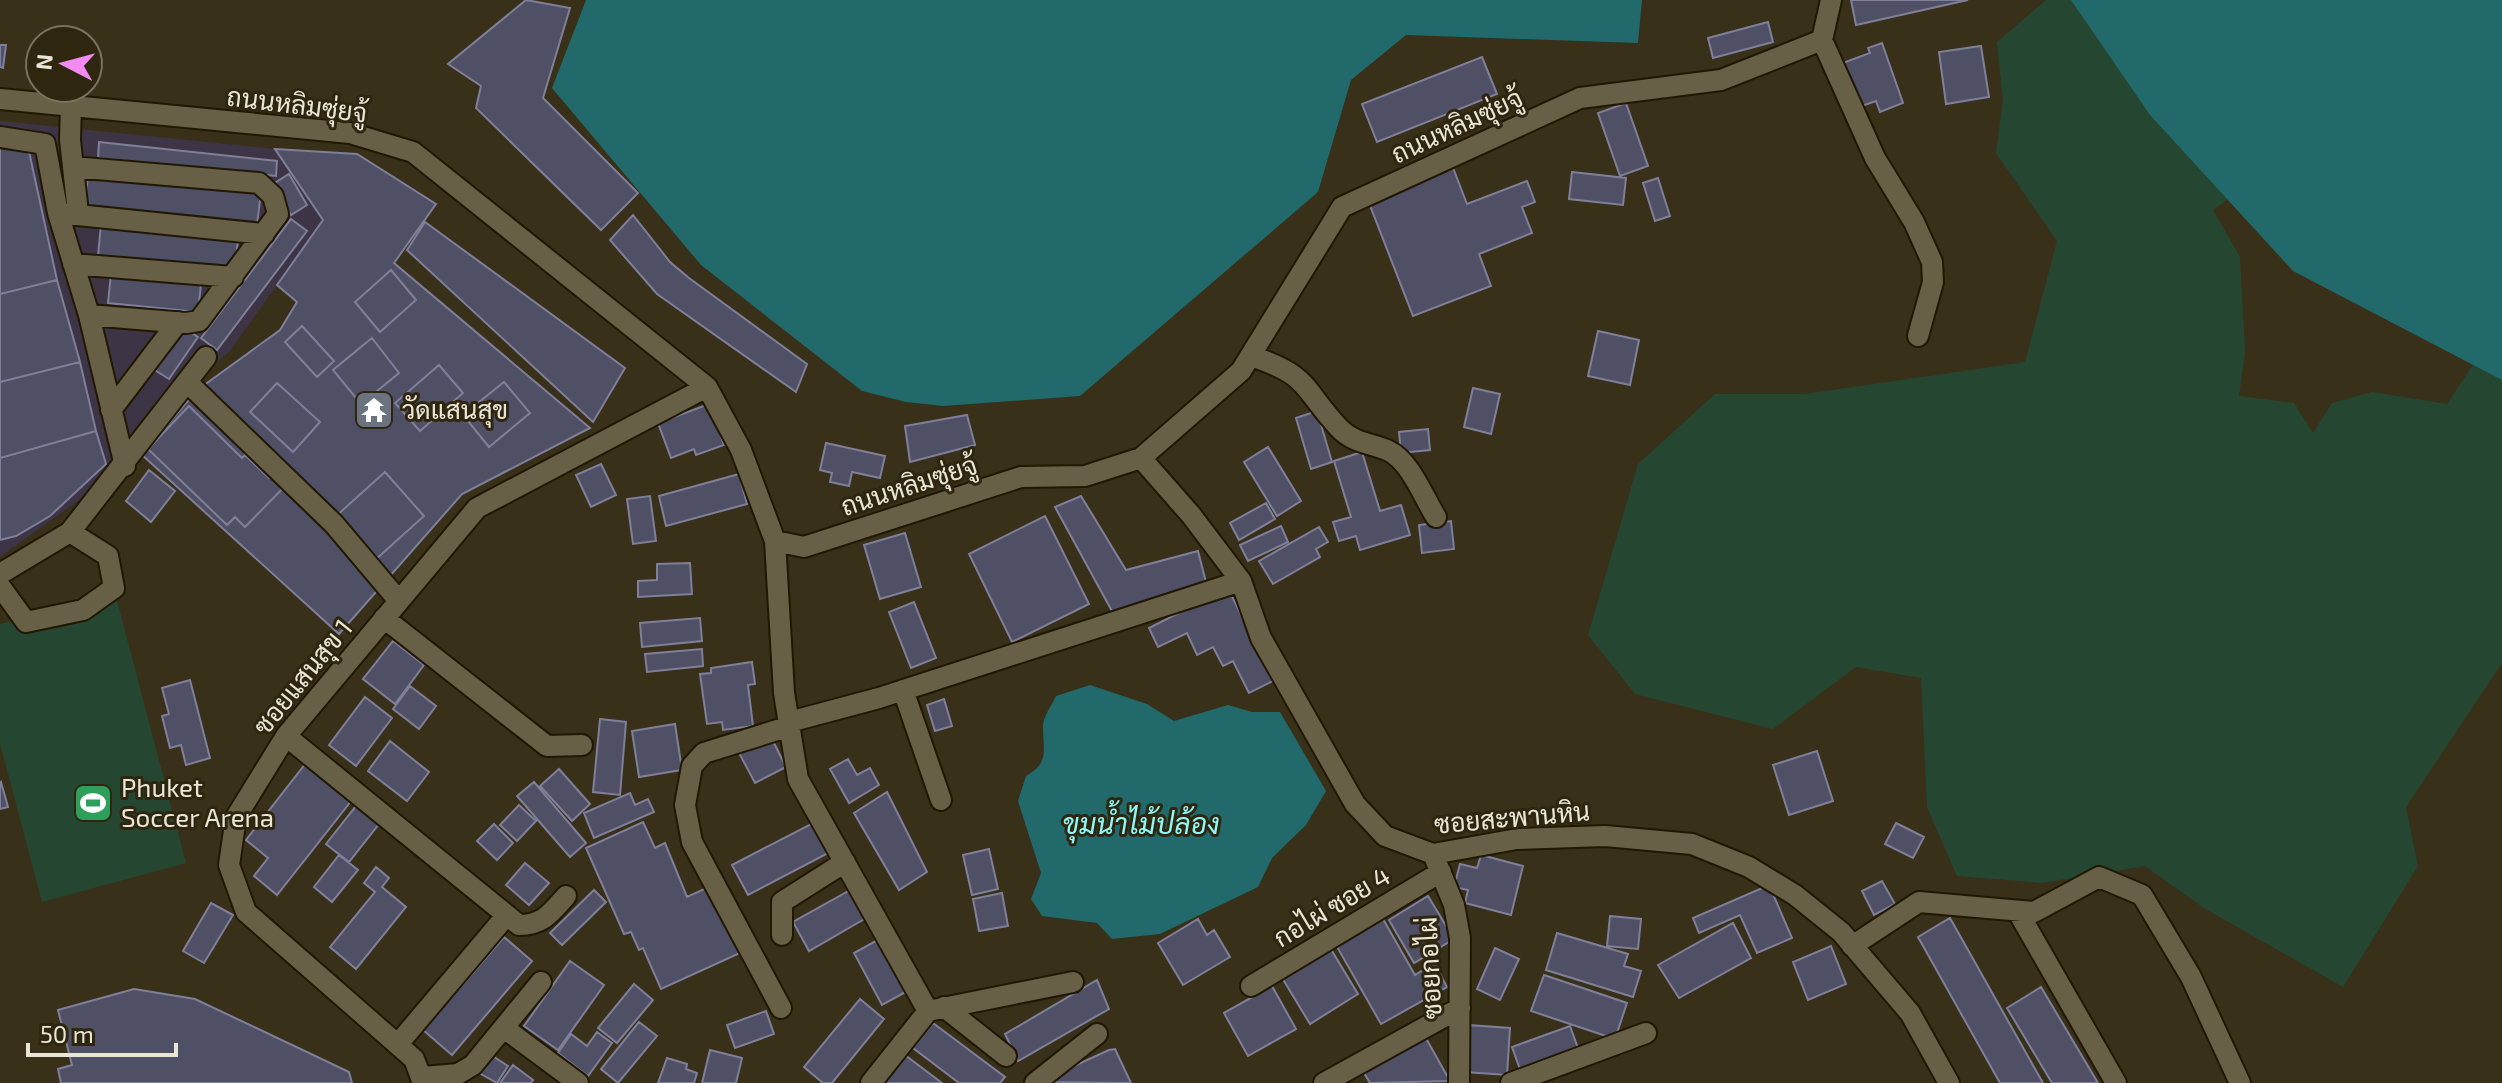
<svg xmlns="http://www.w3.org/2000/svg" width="2502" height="1083" viewBox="0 0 2502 1083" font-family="'Exo 2',Sarabun,sans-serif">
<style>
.commercial{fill:#3d3545}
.green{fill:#254732}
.water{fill:#21696a}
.building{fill:#4f4f66;stroke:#7f7f99;stroke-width:2}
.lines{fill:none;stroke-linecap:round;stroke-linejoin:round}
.minor-casing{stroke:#201802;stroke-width:24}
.minor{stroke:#675f46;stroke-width:20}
.labels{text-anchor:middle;stroke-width:6;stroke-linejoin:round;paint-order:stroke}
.street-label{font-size:26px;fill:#eae5d7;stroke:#2e260f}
.poi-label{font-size:26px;fill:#eae5d7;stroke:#2e260f;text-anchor:start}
.water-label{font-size:28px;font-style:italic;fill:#8df8f7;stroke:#2e260f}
</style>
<rect width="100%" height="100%" fill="#393019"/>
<path class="commercial" d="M0 121 275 149 323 220 230 351 145 426 89 493 0 557Z"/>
<path class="green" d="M2046 0H2105L2273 166 2213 210 2240 257 2245 353 2239 396 2294 403 2313 433 2332 403 2372 392 2447 404 2482 351 2502 353V663L2406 807 2418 866 2343 987 2204 908 2145 866 2042 883 1957 876 1927 807 1921 678 1856 667 1773 729 1635 694 1588 635 1638 464 1715 394H1805L2025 362 2057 241 1996 153 2003 99 1997 42Z
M115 593 186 863 42 902 0 743V624Z"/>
<path class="water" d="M586 0H1642L1638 43 1406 35 1351 80 1318 192 1080 396 943 406 906 402 862 391 701 265 552 88Z
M2071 0H2502V380L2293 271 2150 115Z
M1090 685 1147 704 1174 721 1228 705 1252 712H1280L1326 791 1306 825 1272 858 1258 887 1160 934 1112 939 1097 923 1042 916 1031 899 1041 873 1018 801 1026 776C1050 762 1043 751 1043 726 1043 717 1052 705 1056 696Z"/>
<path class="building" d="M526 0 570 8 543 98 638 193 601 230 476 108 481 86 448 64Z
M1851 0H1968L1856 25Z
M1768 22 1773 42 1713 58 1708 38Z
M1882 43 1903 103 1880 112 1876 101 1856 108 1840 64 1870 53 1868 48Z
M0 45H6L3 68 0 67Z
M1981 46 1989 97 1946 104 1939 52Z
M1482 57 1497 94 1377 142 1362 104Z
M1626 103 1648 166 1620 176 1598 113Z
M99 142 277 161 276 176 98 158Z
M0 144 28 147 57 280 0 294Z
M275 149 357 154 436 204 394 263 590 428 462 494 339 634 142 455 196 391 280 330 297 302 277 285 323 220Z
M1452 165 1467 204 1527 181 1535 202 1522 207 1532 233 1479 254 1491 286 1413 316 1369 203Z
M1572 172 1626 178 1623 205 1569 199Z
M88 174 261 192 257 225 85 206Z
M289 174 307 205 291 215 273 184Z
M1658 178 1670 216 1655 221 1643 183Z
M633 215 670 262 689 278 807 364 796 392 657 294 610 240Z
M291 219 307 231 217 350 201 338Z
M425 222 625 368 593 422 407 250Z
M101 224 238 238 235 270 98 256Z
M391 270 416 300 380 332 355 302Z
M111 274 201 284 198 312 108 303Z
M57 280 80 362 0 382V294Z
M182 326 198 337 169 379 153 369Z
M302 326 334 361 317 377 285 342Z
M1598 331 1639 340 1630 385 1588 376Z
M372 338 399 373 361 404 333 370Z
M80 362 96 431 0 458V382Z
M439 365 463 393 420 431 395 403Z
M504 382 530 413 489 447 463 415Z
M277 383 320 422 293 452 250 412Z
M1473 388 1500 394 1491 434 1464 427Z
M709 404 724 445 696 455 694 449 671 458 658 423Z
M189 406 242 458 245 455 269 478 276 471 288 483 245 527 235 517 227 525 148 449Z
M1317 411 1332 462 1311 469 1296 418Z
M967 415 975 445 910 462 905 426Z
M1428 429 1430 450 1401 453 1399 432Z
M96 431 106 464 50 516 16 536 0 540V458Z
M826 443 885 456 880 478 852 472 849 486 830 482 832 473 820 470Z
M1268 447 1301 501 1277 516 1244 462Z
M1362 452 1380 511 1401 505 1410 535 1360 550 1356 536 1339 541 1333 522 1351 517 1334 461Z
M601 464 616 495 591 507 576 475Z
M149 470 175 491 151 522 126 501Z
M385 472 424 516 374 561 335 517Z
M739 474 747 504 666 526 659 496Z
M650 496 656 541 633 544 627 499Z
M1081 496 1126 570 1198 551 1206 582 1113 613 1055 507Z
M1266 503 1275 519 1239 540 1230 523Z
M1045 516 1089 604 1012 642 969 554Z
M1451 521 1454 549 1422 553 1419 525Z
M1281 526 1288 542 1248 561 1240 545Z
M1319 527 1328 542 1316 549 1320 557 1273 584 1259 561Z
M905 533 921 587 880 599 864 545Z
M690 563 692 594 638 597V581L657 580V564Z
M1228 588 1273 681 1249 693 1233 661 1223 666 1213 647 1197 655 1187 633 1158 647 1149 628Z
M914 602 936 658 911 668 889 612Z
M700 618 702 641 642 647 640 623Z
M393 641 424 665 395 704 363 679Z
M702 649 703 666 647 672 645 654Z
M752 662 755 684 748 685 753 726 723 730 722 722 707 724 700 674 711 673V668Z
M190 680 210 758 186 765 181 745 170 748 162 716 169 714 162 688Z
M410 686 436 706 419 729 393 709Z
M365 697 392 718 356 766 329 745Z
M944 699 952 726 935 731 927 705Z
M600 719 626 722 620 795 593 792Z
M675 724 682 770 639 777 632 731Z
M770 735 786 767 755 783 738 751Z
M390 741 429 772 407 801 368 771Z
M1817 751 1833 801 1789 815 1773 765Z
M848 759 857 775 870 768 879 785 849 803 830 769Z
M306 763 352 800 277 895 254 876 268 858 246 840Z
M559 769 590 804 572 821 540 786Z
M1 782 8 807 0 809V783Z
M534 782 586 843 570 857 517 796Z
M887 792 927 872 899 890 854 813Z
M630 793 635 805 648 799 654 812 594 838 584 813Z
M519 805 536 821 517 841 500 825Z
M356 806 379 824 349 862 326 844Z
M817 821 832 851 748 895 732 865Z
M643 822 655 848 665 843 687 897 711 886 740 953 661 989 643 948 639 950 631 932 624 934 586 848Z
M1896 823 1924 837 1913 858 1885 844Z
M494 824 513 843 497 860 477 841Z
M989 849 998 889 972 895 963 855Z
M339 855 358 870 332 902 314 887Z
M1481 855 1523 866 1511 915 1465 903 1468 890 1454 887 1460 864 1477 868Z
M525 863 549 883 529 905 506 885Z
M376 867 389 878 382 887 406 907 356 969 330 947 375 892 364 883Z
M1882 881 1895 904 1874 915 1862 891Z
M1769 885 1792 938 1757 953 1740 915 1699 933 1693 918Z
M852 889 868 917 809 951 793 922Z
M594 890 606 902 562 945 550 933Z
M1002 893 1008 926 979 931 973 899Z
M1428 896 1454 939 1414 963 1389 920Z
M211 903 233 915 204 963 183 951Z
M1379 912 1415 975 1434 963 1447 987 1381 1024 1332 938Z
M1610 916 1641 919 1638 949 1607 946Z
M1950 918 2043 1083H2000L1918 937Z
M1198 919 1207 935 1214 930 1230 957 1183 985 1158 943Z
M1733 923 1751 958 1679 998 1658 965Z
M1557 933 1628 954 1624 966 1641 971 1633 997 1546 970Z
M504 937 532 961 452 1055 423 1030Z
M883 937 911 989 882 1005 854 953Z
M1329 946 1358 994 1310 1024 1281 976Z
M1831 946 1846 984 1808 1000 1793 962Z
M1495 948 1519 959 1500 1000 1477 989Z
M570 961 604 985 558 1050 524 1026Z
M1544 975 1627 1003 1615 1039 1531 1011Z
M1097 980 1109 1009 1018 1061 1005 1034Z
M634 984 653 1000 617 1043 598 1028Z
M1272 986 1296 1029 1248 1056 1224 1013Z
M2041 987 2098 1083H2052L2007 1008Z
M134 989 195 999 349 1072 352 1083H61L58 1069 72 1065 58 1010Z
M860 999 884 1019 832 1083H823L804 1067Z
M766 1011 774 1034 735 1048 727 1025Z
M639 1022 657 1036 618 1083 601 1069Z
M933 1023 1005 1077 1000 1083H959L913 1048Z
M1468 1025 1510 1028 1507 1075 1465 1072Z
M1570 1026 1579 1051 1521 1072 1512 1047Z
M597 1032 612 1043 588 1076 558 1053 571 1034 587 1046Z
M1423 1033 1450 1081 1370 1083 1361 1068Z
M1115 1049 1131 1083 1039 1082 1109 1050Z
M710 1050 742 1058 736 1083H702Z
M491 1055 508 1066 497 1083 479 1073Z
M905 1055 942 1083H884Z
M667 1058 687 1064 686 1069 697 1073 694 1083H658Z
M513 1065 533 1080 531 1083H500Z"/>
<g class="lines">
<defs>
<path id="minor" d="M1822 40 1875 158 1914 222 1932 262 1933 282 1918 336
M0 99 350 133 413 152 707 387 741 450 775 541 804 547 1021 477 1085 476 1141 458 1241 371 1342 207 1580 98 1721 80 1822 40 1831 0
M71 106 70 140 78 213
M0 137 45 144 58 213 89 315 125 466
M73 167 259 183 273 196 278 214 199 321 186 323 89 315
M58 213 264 234
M73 264 233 277
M1251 356C1311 376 1301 387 1339 428 1354 444 1372 443 1389 451 1410 461 1424 498 1436 517
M187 382 334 524 399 601
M111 410 178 322
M1141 458 1191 515 1241 581 1261 638 1355 804 1385 836 1433 854 1517 839 1605 836 1692 844 1749 867 1795 895 1841 932 1910 1013 1949 1083
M775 541 784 693 798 779 928 1011
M0 574 70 532 206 357
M0 586 26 622 83 610 114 588 108 556 70 532
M384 618 547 746 582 745
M903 690 941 800
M789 722 879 698 1241 581
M286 736 519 925C543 925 551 913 566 896
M1433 854 1454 905 1460 938 1459 1083
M2018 912 2116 1083
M782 935V902L845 862
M1852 946 1919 902 2034 912 2099 877 2142 895 2191 977 2240 1083
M1251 986 1441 872
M944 1007 1006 1056
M781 1008 692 842 685 805 692 766 704 753 790 726
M504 1028 578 1083
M398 1044 506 916
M423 1077 458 1074 473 1065 541 982
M423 1083 414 1059 246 912 229 865 236 817 286 736 477 508 707 387
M871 1083 928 1011 1073 982
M1035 1083 1097 1034
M1324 1083 1460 1008
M1511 1083 1646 1033"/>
</defs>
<use href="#minor" class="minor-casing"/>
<use href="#minor" class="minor"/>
</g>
<defs>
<symbol id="temple-square" viewBox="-11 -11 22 22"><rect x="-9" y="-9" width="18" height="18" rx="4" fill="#6b7280" stroke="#2e260f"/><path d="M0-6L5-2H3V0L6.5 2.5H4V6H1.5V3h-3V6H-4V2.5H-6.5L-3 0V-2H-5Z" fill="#fff"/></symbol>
<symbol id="stadium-square" viewBox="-11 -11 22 22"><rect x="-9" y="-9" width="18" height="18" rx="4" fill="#2e9e5b" stroke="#2e260f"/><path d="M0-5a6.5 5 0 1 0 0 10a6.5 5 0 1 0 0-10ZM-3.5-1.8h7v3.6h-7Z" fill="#fff"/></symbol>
</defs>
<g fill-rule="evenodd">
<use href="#temple-square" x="352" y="388" width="44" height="44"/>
<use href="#stadium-square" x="71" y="781" width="44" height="44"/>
</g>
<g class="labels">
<g class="street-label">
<text transform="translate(297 105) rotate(7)" y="9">ถนนหลิมซุ่ยจู้</text>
<text transform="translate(1457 126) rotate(-25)" y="9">ถนนหลิมซุ่ยจู้</text>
<text transform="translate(909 486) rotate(-18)" y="9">ถนนหลิมซุ่ยจู้</text>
<text transform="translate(303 677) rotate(-51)" y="9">ซอยแสนสุข 1</text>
<text transform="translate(1512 818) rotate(-5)" y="9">ซอยสะพานหิน</text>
<text transform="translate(1332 907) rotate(-31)" y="9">กอไผ่ ซอย 4</text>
<text transform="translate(1430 968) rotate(-93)" y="9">ซอยกอไผ่</text>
</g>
<g class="poi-label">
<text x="402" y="419">วัดแสนสุข</text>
<text x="121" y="797">Phuket<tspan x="121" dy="30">Soccer Arena</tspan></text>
</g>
<g class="water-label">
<text x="1141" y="834">ขุมน้ำไม้ปล้อง</text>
</g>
</g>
<g transform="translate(64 64) rotate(276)"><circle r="38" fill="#2e260f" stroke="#79725f" stroke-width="2"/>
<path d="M0-6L14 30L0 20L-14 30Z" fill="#f28af2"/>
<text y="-12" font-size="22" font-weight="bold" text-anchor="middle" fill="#eae5d7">N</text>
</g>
<path d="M28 1043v12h148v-12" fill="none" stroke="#eae5d7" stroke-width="4"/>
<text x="40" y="1043" font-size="24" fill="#eae5d7" stroke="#2e260f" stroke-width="6" paint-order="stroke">50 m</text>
</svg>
